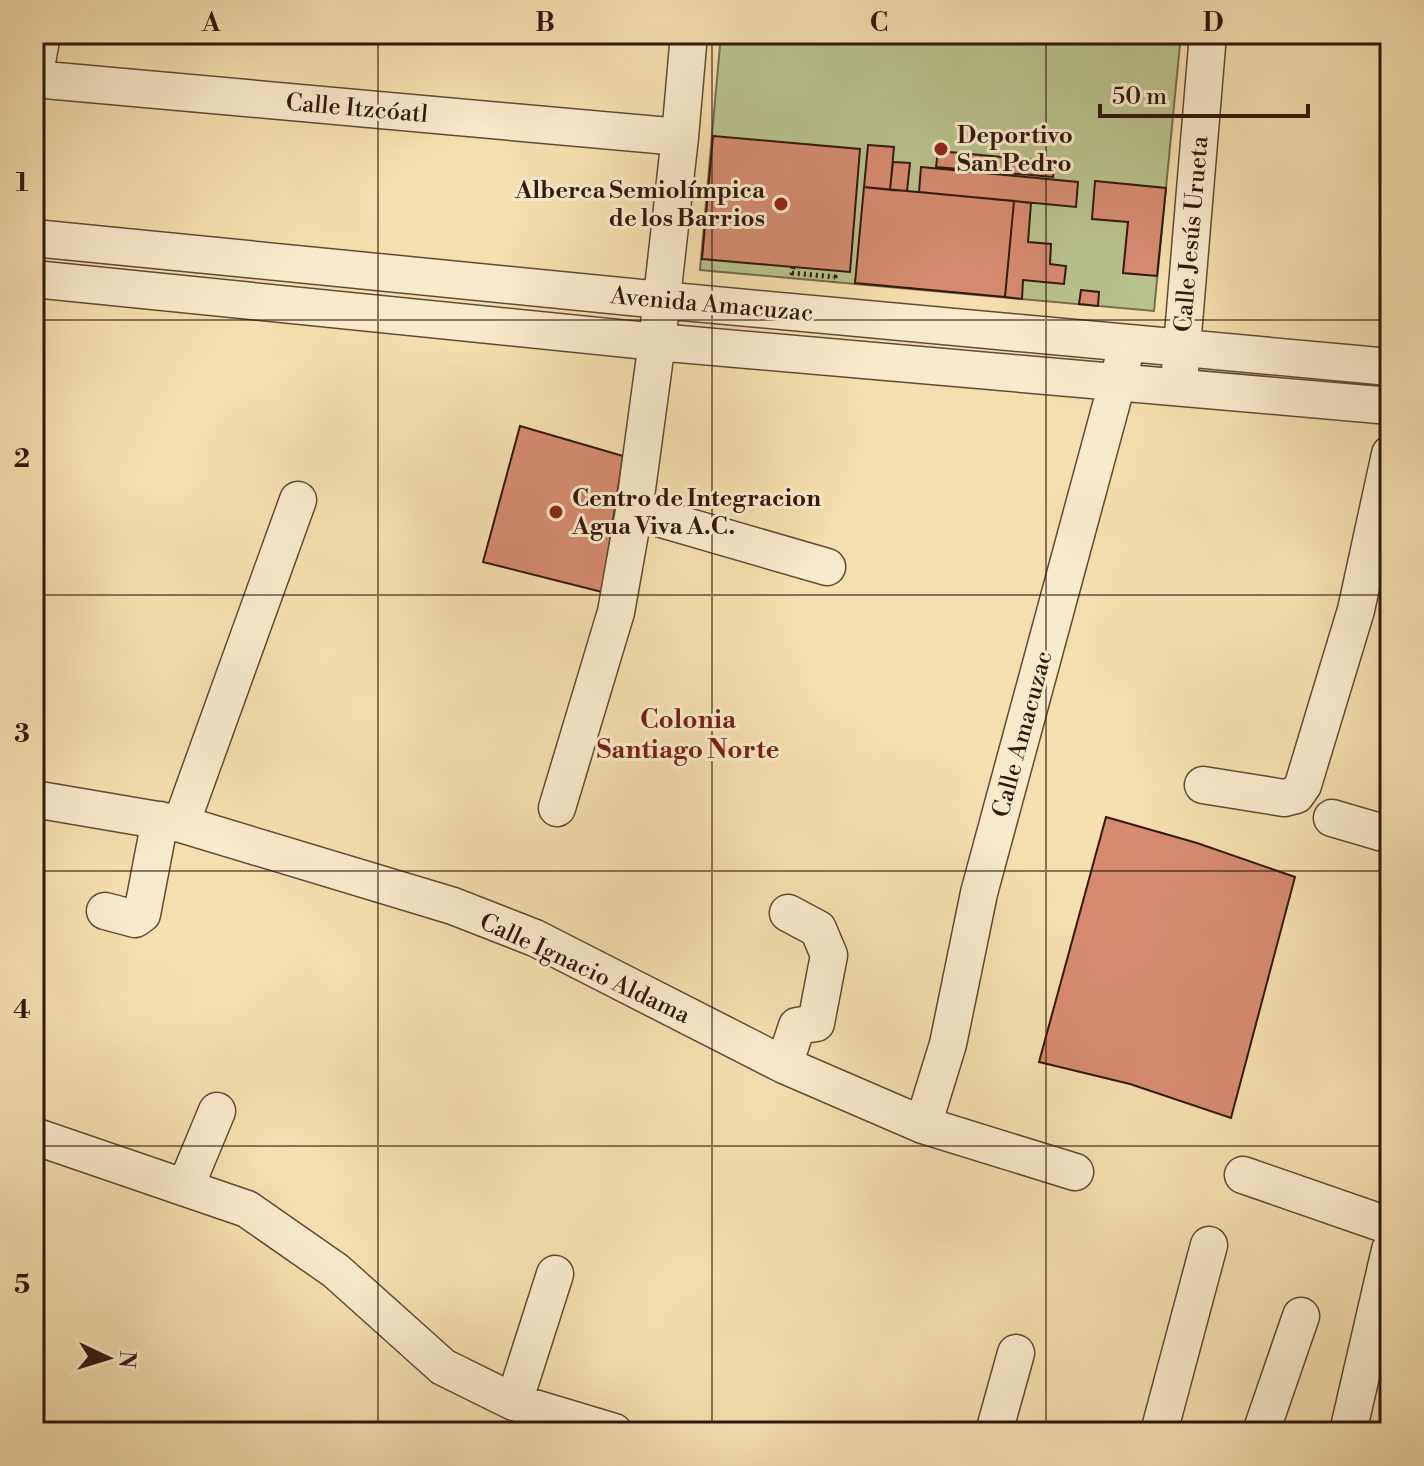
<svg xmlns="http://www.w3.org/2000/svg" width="1424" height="1466" viewBox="0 0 1424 1466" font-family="'Libre Bodoni',serif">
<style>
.green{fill:#b8c28d;stroke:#756d4c;stroke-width:2}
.building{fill:#d68b71;stroke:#32180a;stroke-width:2}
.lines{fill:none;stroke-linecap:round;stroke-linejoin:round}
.minor-casing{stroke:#634a33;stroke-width:39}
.path{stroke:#32180a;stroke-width:5;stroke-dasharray:2 4;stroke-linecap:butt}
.minor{stroke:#f8eacb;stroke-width:36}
.grid{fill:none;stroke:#32180a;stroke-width:2;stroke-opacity:0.55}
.poi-dot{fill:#8f2418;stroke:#f8eacb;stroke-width:3}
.labels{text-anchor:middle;stroke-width:6;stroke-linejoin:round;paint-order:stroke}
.street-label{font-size:24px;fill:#32180a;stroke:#f8eacb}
.poi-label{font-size:24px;font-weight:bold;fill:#32180a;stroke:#f8eacb;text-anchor:start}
.neighbourhood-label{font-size:26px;font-weight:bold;fill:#7a1f14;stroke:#f8eacb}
.neatline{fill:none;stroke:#32180a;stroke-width:3}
.grid-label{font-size:26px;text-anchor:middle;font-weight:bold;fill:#32180a}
</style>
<rect width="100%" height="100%" fill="#f5deaf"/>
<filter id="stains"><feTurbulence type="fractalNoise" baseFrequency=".0025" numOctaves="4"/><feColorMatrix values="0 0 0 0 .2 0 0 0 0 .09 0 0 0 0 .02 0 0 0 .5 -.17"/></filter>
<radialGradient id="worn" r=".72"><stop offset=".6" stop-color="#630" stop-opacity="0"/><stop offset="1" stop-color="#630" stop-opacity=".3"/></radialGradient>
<path class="green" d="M721 34H1181L1154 311 700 270Z"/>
<path class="building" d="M713 136 860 149 850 272 702 259Z
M868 145 894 147 890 190 864 187Z
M938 151 1055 162 1053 177 936 167Z
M893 162 910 163 907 191 890 190Z
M921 167 1078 182 1076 207 919 192Z
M1095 181 1166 188 1157 276 1123 273 1128 222 1092 219Z
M864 187 1014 201 1005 297 855 283Z
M1014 201 1031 203 1028 242 1051 244 1050 264 1066 266 1064 284 1023 280 1022 299 1005 297Z
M1081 290 1099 292 1098 306 1079 304Z
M520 426 623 456 602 592 483 562Z
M1106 817 1197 843 1295 877 1231 1118 1130 1084 1039 1062Z"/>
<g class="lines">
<defs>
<path id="minor" d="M34 79 680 137
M34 80 42 34
M34 238 661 300 1390 367
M34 279 657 342 1390 406
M1180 371 1208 34
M634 511 827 567
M1203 785 1284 798 1296 795 1303 785 1356 610 1390 454
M34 799 181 824 453 906 535 938 784 1065 923 1125 1075 1172
M557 808 616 612 634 511 657 342 680 137 689 34
M1332 818 1390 835
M181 824 298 500
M105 911 135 919 142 914 160 820
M784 1065 797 1026 816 1023 829 955 818 929 788 913
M923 1125 948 1044 979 893 1123 361
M34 1136 247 1209 336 1271 443 1367 514 1402 614 1432
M1243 1175 1390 1226
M185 1188 217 1111
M514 1402 555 1274
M994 1432 1016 1353
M1159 1432 1209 1245
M1261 1432 1301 1316
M1348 1432 1390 1250"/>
</defs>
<use href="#minor" class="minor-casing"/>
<path class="path" d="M793 267 792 273 835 277 834 282"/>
<use href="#minor" class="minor"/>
</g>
<path class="grid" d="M378 34V1432M712 34V1432M1046 34V1432M34 320H1390M34 595H1390M34 871H1390M34 1146H1390"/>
<g class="poi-dot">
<circle cx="941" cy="149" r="8"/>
<circle cx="781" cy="204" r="8"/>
<circle cx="556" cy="512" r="8"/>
</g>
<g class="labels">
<g class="street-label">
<text transform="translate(357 108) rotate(5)" y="8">Calle Itzcóatl</text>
<text transform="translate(1191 234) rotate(-85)" y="8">Calle Jesús Urueta</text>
<text transform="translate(712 304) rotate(5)" y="8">Avenida Amacuzac</text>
<text transform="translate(1022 734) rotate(-75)" y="8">Calle Amacuzac</text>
<text transform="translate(585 968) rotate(25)" y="8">Calle Ignacio Aldama</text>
</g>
<g class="poi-label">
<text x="957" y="143">Deportivo<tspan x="957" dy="28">San Pedro</tspan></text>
<text x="765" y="198" text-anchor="end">Alberca Semiolímpica<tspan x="765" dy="28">de los Barrios</tspan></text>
<text x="572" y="506">Centro de Integracion<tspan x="572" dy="28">Agua Viva A.C.</tspan></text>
</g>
<g class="neighbourhood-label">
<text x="688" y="728">Colonia<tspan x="688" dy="30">Santiago Norte</tspan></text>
</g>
</g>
<rect width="1424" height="1466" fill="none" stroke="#f5deaf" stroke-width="88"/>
<g transform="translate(108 1358) rotate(94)" stroke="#f8eacb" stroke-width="6" paint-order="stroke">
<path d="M0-6L14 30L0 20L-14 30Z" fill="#32180a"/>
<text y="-12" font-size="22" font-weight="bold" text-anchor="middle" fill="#32180a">N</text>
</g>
<path d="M1100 104v12h208v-12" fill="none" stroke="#32180a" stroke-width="4"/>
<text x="1112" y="104" font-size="24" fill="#32180a" stroke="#f8eacb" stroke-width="6" paint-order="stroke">50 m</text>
<rect x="44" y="44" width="1336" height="1378" class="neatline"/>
<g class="grid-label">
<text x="211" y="31">A</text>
<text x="545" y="31">B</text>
<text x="879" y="31">C</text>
<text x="1213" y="31">D</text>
<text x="22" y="191">1</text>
<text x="22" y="467">2</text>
<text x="22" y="742">3</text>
<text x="22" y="1018">4</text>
<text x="22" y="1293">5</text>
</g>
<rect width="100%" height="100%" filter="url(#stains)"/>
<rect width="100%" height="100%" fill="url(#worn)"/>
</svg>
